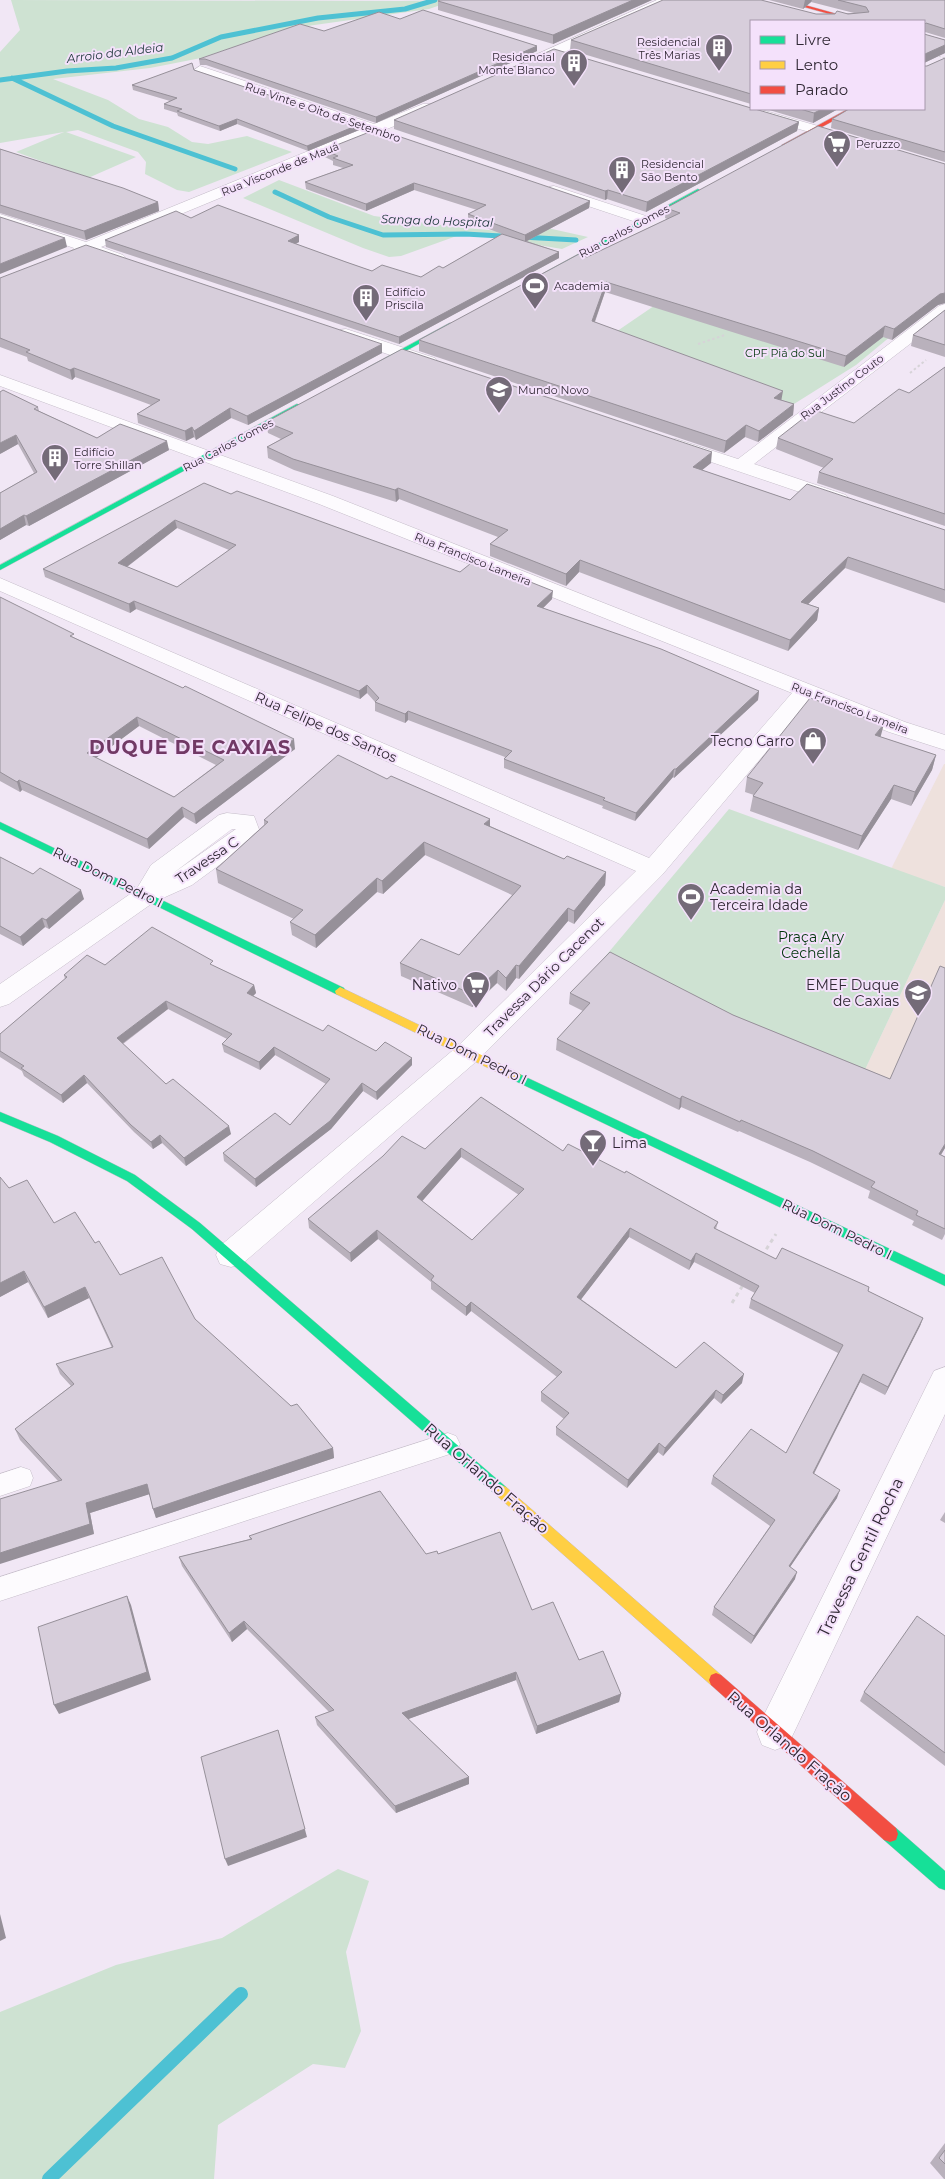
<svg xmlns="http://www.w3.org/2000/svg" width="945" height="2179" viewBox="0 0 945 2179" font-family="Montserrat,sans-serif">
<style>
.education{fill:#eee1dd}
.green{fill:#cee2d2}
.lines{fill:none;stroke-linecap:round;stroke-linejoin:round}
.stream-far1{stroke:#4dc1d3;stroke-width:5}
.stream{stroke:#4dc1d3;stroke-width:14}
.lane-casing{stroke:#c6beca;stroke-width:1}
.street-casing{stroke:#c6beca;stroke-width:1}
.fast-casing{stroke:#c6beca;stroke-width:1}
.slow-casing{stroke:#c6beca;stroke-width:1}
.jam-casing{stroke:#c6beca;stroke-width:1}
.path-far2{stroke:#d6d3d7;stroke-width:1;stroke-dasharray:2 2;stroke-linecap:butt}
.path-far1{stroke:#d6d3d7;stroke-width:2;stroke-dasharray:2.5 2.5;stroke-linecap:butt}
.path{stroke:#d6d3d7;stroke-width:3;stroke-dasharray:4 4;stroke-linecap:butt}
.lane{fill:#fdfbfe;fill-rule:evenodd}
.street{fill:#fdfbfe;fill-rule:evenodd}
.fast{fill:#16e098;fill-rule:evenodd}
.slow{fill:#ffcf43;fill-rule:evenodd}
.jam{fill:#f24e42;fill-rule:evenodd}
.wall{fill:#b9b1bc;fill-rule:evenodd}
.shaded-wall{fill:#969099}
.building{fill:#d7cedb;stroke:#969099;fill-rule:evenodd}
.labels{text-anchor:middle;stroke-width:4;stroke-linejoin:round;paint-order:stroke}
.far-poi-label{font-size:11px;fill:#302834;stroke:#f4e1fb;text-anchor:start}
.far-street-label{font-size:11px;fill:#302834;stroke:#f4e1fb}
.far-park-label{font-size:11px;fill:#00360b;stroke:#f4e1fb}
.far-water-label{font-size:12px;font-style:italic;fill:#233b3f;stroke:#f4e1fb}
.street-label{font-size:14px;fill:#302834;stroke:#f4e1fb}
.poi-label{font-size:14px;fill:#302834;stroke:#f4e1fb;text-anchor:end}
.park-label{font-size:14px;fill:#00360b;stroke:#f4e1fb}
.near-street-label{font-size:16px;fill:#302834;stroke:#f4e1fb}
.district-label{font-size:19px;font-weight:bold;letter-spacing:1px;fill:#713965;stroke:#f4e1fb}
</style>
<rect width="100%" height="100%" fill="#f1e7f5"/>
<path class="education" d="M944 764H945V887L891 869Z
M945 900V1113L862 1076Z"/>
<path class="green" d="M11 0 401 1 455 0 429 9 286 29 201 58 150 68 53 79 108 100 139 119 168 127 192 142 208 144 247 136 292 152 189 192 177 190 145 174 146 162 138 152 78 130 66 132 136 157 88 178 16 152 64 132 0 143V52L20 30Z
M279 180 374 216 456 227 510 232 543 227 588 237 562 249 465 233 401 256 389 257 363 248 243 198Z
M667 297 891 336 856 365 794 404 607 338Z
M729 809 945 887V900L862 1076 603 959Z
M338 1869 369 1881 346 1952 361 2031 345 2068 313 2064 218 2125 214 2179H0V2012L116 1965 222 1938Z"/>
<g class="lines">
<path class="stream-far1" d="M12 78 113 126 235 169
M0 80 67 71 116 68 172 58 221 37 318 18 405 9 435 0
M275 192 329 217 383 235 465 234 576 240"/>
<path class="stream" d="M49 2179 241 1994"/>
<defs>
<path id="lane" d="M448 1433 456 1436 460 1444 456 1452 0 1601V1577Z
M21 1467 30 1470 33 1478 30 1486 0 1496V1474Z"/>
<path id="street" d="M657 0H673L671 3 530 68H520L519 65 520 62Z
M200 66 374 124 423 104H433L435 107 433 110 387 129 390 132 388 135 383 136 375 134 101 247 123 255 126 258 123 261C110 265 100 253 87 253 82 253 80 255 75 253L72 250 74 248 0 223V214L86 242 362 129 195 73 194 70Z
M762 110 818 126 820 129 813 133 757 117 755 114 757 111Z
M554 186 649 217 652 220 649 223H639L549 193 547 190 549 187Z
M945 304V317L754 464 846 495 849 499 846 503 839 505 832 503 670 448 667 444 670 440 676 439 738 459 939 306Z
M346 329 435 358 438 362 435 366H423L340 338 338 334 340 330Z
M0 375 333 496 905 722 945 735V750L889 732 810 700 662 875 478 1060 242 1264 231 1267 220 1264 216 1255 220 1246 458 1046 636 871 0 591V578L649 858 792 693 319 504 0 386Z
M227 813 254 816 260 832 256 838 192 885 154 902 9 1004 0 1007V984L136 890 151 865 219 815ZM232 829H236L172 874Z
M945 1367V1414L788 1745 775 1750 762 1745 757 1732 762 1719 934 1371Z"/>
<path id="fast" d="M698 189 701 191 700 192 549 274 544 273Z
M450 323 455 324 373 369 367 368Z
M297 404 304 406 0 570V565Z
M0 822 344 988 345 991 340 995 336 994 0 829Z
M515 1072 945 1275V1286L511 1079 509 1076 511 1073Z
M0 1112 58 1136 135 1175 200 1223 506 1487 508 1491 506 1495 501 1497 496 1495 192 1229 127 1181 50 1142 0 1121Z
M890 1826 896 1828 945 1871V1890L939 1888 884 1840 882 1834 884 1828Z"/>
<path id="slow" d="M340 987 519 1073 521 1076 515 1080 511 1079 336 994 335 991Z
M501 1485 506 1487 721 1675 723 1680 721 1685 716 1687 711 1685 496 1495 494 1491 496 1487Z"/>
<path id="jam" d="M779 0H787L862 21H855Z
M848 109H855L787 146 782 145Z
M716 1673 721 1675 896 1828 898 1834 896 1840 890 1842 884 1840 711 1685 709 1680 711 1675Z"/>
</defs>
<use href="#lane" class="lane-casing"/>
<use href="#street" class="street-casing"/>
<use href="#fast" class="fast-casing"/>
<use href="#slow" class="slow-casing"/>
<use href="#jam" class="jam-casing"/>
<path class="path-far2" d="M935 55 945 58"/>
<path class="path-far1" d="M698 344 725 335
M910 373 926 360"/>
<path class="path" d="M762 1256 776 1234
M732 1303 743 1285"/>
<use href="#lane" class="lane"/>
<use href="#street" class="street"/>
<use href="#fast" class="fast"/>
<use href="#slow" class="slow"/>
<use href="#jam" class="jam"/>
</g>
<path class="wall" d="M652 0 553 44 438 10V1Z
M769 0H945V38L925 32 924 34 945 40V53L924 63V66H927L945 58V162L831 128 832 119 924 109 751 21V104L570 50 571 40 816 14 854 13 811 2 803 9Z
M400 19 537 51 376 123 206 65H200L199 59 324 31Z
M194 70 358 125 359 130 308 151 237 124 220 131 178 116 177 113 164 109V104L170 101 133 90 132 85Z
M766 109H838L813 123Z
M394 120 799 122 797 131 646 212 607 199 605 200 394 129Z
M0 149 158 202 159 211 86 240 0 213Z
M324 150 590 201 589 208 527 241 559 252V258L399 344 106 247 105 240 191 218 299 242 296 244 346 262 372 271 421 277 443 268 502 234 468 221V214L477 210 414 190 366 211 306 189 305 182 343 168 333 165V161L325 157Z
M945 164V303L938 305 892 340 883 337 844 367 605 292 595 322 782 400 794 404 793 415 758 442 745 437 724 453 419 351V340L587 257 667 219 665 218 666 208Z
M0 278 382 353 248 425 231 418 196 440 194 437 186 441 138 423 137 414 151 405 75 377 72 380 28 361 27 357 0 347Z
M945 310V357L911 346 913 335Z
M945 367V526L817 483 819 472 824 468 776 449 778 438 854 423 909 393Z
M38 407 39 411 97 438 169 450 29 526 26 525 0 540V493L34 473 18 444 0 454Z
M266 422 711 463 702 470 790 500 945 530V603L845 568 808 604 819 608 817 620 788 651 579 572 566 586 490 556V544L498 537 399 499 396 502 294 470 268 458 267 447 281 439 268 433Z
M231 494 460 572 552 599 543 608 759 691 758 700 674 778 673 777 635 821 602 808 603 806 504 768V759L505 757 408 720 405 723 375 711V702L367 693 360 699 136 609 130 613 45 577 43 569ZM177 528 229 550 177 587 127 567Z
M0 598 75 638 295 749 196 824 184 817 149 849 22 790 20 792 0 781ZM139 726 216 765 174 797 96 758Z
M881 737 936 755 932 770 911 806 891 799 858 850 750 811 753 796 754 795 745 792 747 777Z
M387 779 490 826 564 859 606 872 605 885 574 924 568 921 519 979 516 978 506 991 497 983 472 1007 401 976 400 963 459 955 512 895 425 855 383 894 377 892 316 948 292 935 290 922 294 919 218 883 216 869 264 825V820Z
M0 857 33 874 84 899 49 929 45 927 23 946 0 934Z
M105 965 214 966 254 985 256 993 253 996 323 1031 376 1051 412 1058V1065L377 1100 363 1091 331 1129 256 1187 224 1161 223 1153 290 1125 326 1084 275 1055 260 1070 224 1052 222 1044 227 1039 168 1009 123 1044 166 1084 231 1134 186 1166 162 1143 153 1149 134 1132 87 1083 63 1103 24 1076 22 1071 0 1057V1034L65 979 64 975Z
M945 968V1148L941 1155 945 1157V1234L942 1240 912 1225 914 1221 868 1198 870 1191 810 1162 739 1131 738 1132 681 1107 679 1110 556 1050 557 1039 583 1011 569 1004 570 993 733 1015 890 1079Z
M481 1097 563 1151 718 1222 716 1229 776 1259 869 1287 868 1291 923 1318 920 1326 885 1395 860 1382 814 1474 837 1498 790 1567 795 1579 751 1644 712 1615 714 1607 770 1526 711 1484 713 1476 786 1453 838 1353 749 1308 751 1299 755 1293 694 1262 689 1270 629 1237 581 1299 676 1368 742 1383 721 1404 714 1398 663 1456 658 1452 627 1488 556 1435V1427L564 1419 541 1401V1392L557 1377 471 1311 466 1316 431 1289V1282L378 1239 351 1262 309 1228 308 1219 425 1149ZM461 1157 519 1195 472 1240 422 1201Z
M9 1188 54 1223 95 1243 120 1275 195 1319 333 1448 334 1458 156 1518 149 1494 90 1513 94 1534 58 1481 20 1440 15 1429 71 1386 60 1374 56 1364 112 1348 89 1298 48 1318 28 1282 0 1297Z
M945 1512V1523L940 1520Z
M249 1536 426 1554H438L532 1610 579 1660 621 1694 619 1702 536 1734 516 1680 408 1719 469 1777V1784L396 1813 317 1725 315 1717 329 1712 247 1629 232 1642 182 1566 179 1557 250 1539Z
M945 1636V1766L860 1701 864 1692Z
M945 2143V2179H944L930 2163Z"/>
<path class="shaded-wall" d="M633 0H652L553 44V35Z
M805 0H812L811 2 803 9Z
M945 45V53L924 63 925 54Z
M537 46V51L376 123V117Z
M822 109H838L813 123 814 113Z
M237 119V124L220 131 219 126Z
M799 122 797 131 646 212 647 202Z
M358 125 359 130 308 151 307 146Z
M414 183V190L366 211V204Z
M608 190 607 199 605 200V191Z
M590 201 589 208 525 242V235Z
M158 202 159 211 86 240 84 231Z
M299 235V242L288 247V241Z
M65 238 67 247 0 274V264Z
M559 252V258L399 344V337Z
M606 282 605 292 591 332 592 321Z
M945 293V303L938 305 892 340 894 329 940 294Z
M885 326 883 337 844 367 846 356Z
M382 344V353L248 425 247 416Z
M74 368 75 377 72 380 70 370Z
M783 391 781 402 774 398Z
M794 404 793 415 758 442 759 431Z
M230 408 231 418 196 440 194 431Z
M746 425 745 437 724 453 726 441Z
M192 427 194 437 186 441 185 431Z
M16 435 18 444 0 454V443Z
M167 441 169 450 29 526 26 516Z
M712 452 711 463 692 478 693 467Z
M398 488 399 499 396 502 395 490Z
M24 515 26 525 0 540V529Z
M175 520 177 528 120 572 118 563Z
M848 557 845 568 799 613 801 602Z
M580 560 579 572 566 586V574Z
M553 591 552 599 537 614V606Z
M134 601 136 609 130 613 129 604Z
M819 608 817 620 788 651 790 640Z
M367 685V693L360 699 359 691Z
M759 691 758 700 674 778 676 769Z
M408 711V720L405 723V714Z
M137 717 139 726 89 763 87 753Z
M884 724 880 739 875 735Z
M294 739 295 749 196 824 194 814Z
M936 755 932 770 911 806 915 792Z
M674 769 673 777 635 821 636 813Z
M19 780 22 790 20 792 17 782Z
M894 785 891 799 858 850 862 836Z
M182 807 184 817 149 849 147 839Z
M490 819V832L484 824Z
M424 842 425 855 383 894 382 881Z
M606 872 605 885 574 924V911Z
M377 878V892L316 948 315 935Z
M81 890 84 899 49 929 46 920Z
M568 908V921L519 979V966Z
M42 918 45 927 23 946 20 937Z
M516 965V978L506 991V978Z
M498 970 497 983 472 1007V994Z
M254 985 256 993 248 1001 247 993Z
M166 1001 168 1009 119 1046 117 1038Z
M274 1047 275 1055 260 1070 259 1062Z
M412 1058V1065L377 1100 376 1092Z
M84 1075 87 1083 63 1103 61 1095Z
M362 1083 363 1091 331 1129 256 1187 255 1179Z
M682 1096 681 1107 679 1110 680 1099Z
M229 1126 231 1134 186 1166 184 1158Z
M160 1135 162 1143 153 1149 151 1142Z
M945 1144V1148L935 1164 939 1154Z
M461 1148V1157L417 1207V1197Z
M630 1228 629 1237 576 1306 577 1297Z
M377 1230 378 1239 351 1262 350 1253Z
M696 1253 694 1262 689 1270 691 1261Z
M24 1271 28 1282 0 1297V1283Z
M85 1287 89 1298 48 1318 44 1307Z
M471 1302V1311L466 1316V1307Z
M923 1318 920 1326 885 1395 888 1387Z
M744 1374 742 1383 721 1404 723 1395Z
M863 1374 860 1382 810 1481 813 1473Z
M716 1390 714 1398 663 1456 665 1448Z
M659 1443 658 1452 627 1488 628 1480Z
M333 1448 334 1458 156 1518 153 1509Z
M147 1484 150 1494 90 1513 94 1534 0 1564V1553L86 1503Z
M840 1490 837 1498 786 1573 789 1566Z
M797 1572 795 1579 751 1644 754 1636Z
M127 1596 131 1605 151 1680 59 1714 54 1705Z
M244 1621 247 1629 232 1642 229 1633Z
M516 1672V1680L403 1721 402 1713Z
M621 1694 619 1702 536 1734 537 1726Z
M278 1730 307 1837 228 1866 225 1859Z
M469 1777V1784L396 1813 395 1806Z
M0 1914 6 1938 0 1941Z"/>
<path class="building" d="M440 0H633L553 35 438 1Z
M663 0H761L816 14H835L837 11 848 14 869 12 866 7 838 0H945V29L926 23 924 25V34L945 40V45L925 54 924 66H927L945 58V152L832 119 849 109H924V21H751V94L571 40Z
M423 10 537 46 376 117 205 59H199L300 24 324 31 379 12 400 19Z
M554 49 751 108V109H755L799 122 647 202 608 190 605 191 394 120Z
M192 63 194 70 358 125 307 146 237 119 219 126 177 111 182 109 164 104 177 98 132 85Z
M800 109H822L814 113Z
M818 126 945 164V293L940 294 894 329 885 326 846 356 606 282 592 321 783 391 774 398 794 404 759 431 746 425 726 441 419 340 579 254 587 257 680 213 666 208Z
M377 129 590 201 525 235 468 214 486 205 414 183 366 204 305 182 353 165 333 158 338 156 324 150Z
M0 149 123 188 158 202 84 231 0 205Z
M218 205 299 235 288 241 346 262 372 271 382 265 421 277 439 266 443 268 502 234 559 252 399 337 105 240 176 211 191 218Z
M0 217 65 238 0 264Z
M86 245 382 344 247 416 230 408 194 431 192 427 185 431 137 414 160 400 74 368 70 370 26 352 30 350 0 338V278Z
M945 310V345L913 335Z
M402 349 712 452 693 467 790 500 807 484 945 530V590L848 557 801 602 819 608 790 640 580 560 566 574 490 544 508 530 398 488 395 490 293 459 267 447 293 433 266 422Z
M945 367V514L819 472 833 459 778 438 814 410 854 423 899 389 909 393Z
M3 390 38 407 34 409 97 438 120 424 167 441 26 516 24 515 0 529V493L37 472 16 435 0 443V392Z
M204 483 231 494 237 491 460 572 475 560 553 591 537 606 661 649 759 691 676 769H674L636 813 603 800 605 798 504 759 512 751 408 711 405 714 375 702 379 698 367 685 359 691 134 601 129 604 43 569ZM175 520 236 545 177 587 118 563Z
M0 597 74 634 70 636 183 688 185 686 294 739 194 814 182 807 147 839 19 780 17 782 0 772ZM137 717 224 760 174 797 87 753Z
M810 698 884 724 875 735 936 755 915 792 894 785 862 836 753 796 763 783 747 777Z
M338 755 387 779 391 776 490 819 484 824 564 859 567 856 606 872 574 911 568 908 519 966 516 965 506 978 498 970 472 994 400 963 421 939 459 955 521 886 424 842 382 881 377 878 315 935 290 922 303 910 216 869 268 822 264 820Z
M0 857 33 874 40 868 81 890 46 920 42 918 20 937 0 926Z
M152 927 213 961 210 964 254 985 247 993 323 1031 328 1025 376 1051 385 1042 412 1058 376 1092 362 1083 330 1121 255 1179 223 1153 275 1113 290 1125 330 1079 274 1047 259 1062 222 1044 232 1034 166 1001 117 1038 166 1084 173 1079 229 1126 184 1158 160 1135 151 1142 131 1125 84 1075 61 1095 21 1068 24 1066 0 1051V1034L67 977 64 975 87 955 105 965Z
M610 952 733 1015 890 1079 940 966 945 968V1144L939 1154 945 1157V1229L916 1215 918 1211 871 1187 875 1182 813 1151 741 1120 740 1122 682 1096 680 1099 557 1039 590 1003 570 993Z
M481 1097 563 1151 568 1144 625 1173 626 1171 718 1222 714 1228 776 1259 782 1248 869 1287 868 1291 923 1318 888 1387 863 1374 813 1473 840 1490 789 1566 797 1572 754 1636 714 1607 775 1520 713 1476 751 1429 786 1453 843 1345 751 1299 759 1286 696 1253 691 1261 630 1228 577 1297 676 1368 704 1342 744 1374 723 1395 716 1390 665 1448 659 1443 628 1480 556 1427 569 1413 541 1392 562 1372 471 1302 466 1307 431 1280 434 1276 377 1230 350 1253 308 1219 383 1156 402 1136 425 1149ZM461 1148 524 1189 472 1240 417 1197Z
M0 1177 9 1188 27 1180 54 1223 75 1212 95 1243 99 1241 120 1275 162 1257 195 1319 291 1406 297 1404 333 1448 153 1509 147 1484 86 1503 90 1524 0 1553V1499L62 1480 15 1429 74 1384 56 1364 113 1347 85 1287 44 1307 24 1271 0 1283Z
M380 1491 426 1554 437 1551 438 1554 500 1532 532 1610 553 1602 579 1660 603 1651 621 1694 537 1726 516 1672 402 1713 469 1777 395 1806 315 1717 334 1710 244 1621 229 1633 179 1557 252 1539 249 1536Z
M127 1596 147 1672 54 1705 38 1627Z
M917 1616 945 1636V1753L864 1692Z
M278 1730 305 1829 225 1859 201 1757Z
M945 2150V2164L939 2158Z"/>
<defs>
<symbol id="building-pin" viewBox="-11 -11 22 30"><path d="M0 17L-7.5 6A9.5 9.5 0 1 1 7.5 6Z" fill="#746b78" stroke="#f4e1fb"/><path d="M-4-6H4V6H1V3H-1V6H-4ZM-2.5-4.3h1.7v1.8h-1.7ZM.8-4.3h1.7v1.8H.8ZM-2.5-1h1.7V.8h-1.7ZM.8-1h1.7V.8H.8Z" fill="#fff"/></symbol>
<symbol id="supermarket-pin" viewBox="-11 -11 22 30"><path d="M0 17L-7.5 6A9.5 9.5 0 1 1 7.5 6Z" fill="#746b78" stroke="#f4e1fb"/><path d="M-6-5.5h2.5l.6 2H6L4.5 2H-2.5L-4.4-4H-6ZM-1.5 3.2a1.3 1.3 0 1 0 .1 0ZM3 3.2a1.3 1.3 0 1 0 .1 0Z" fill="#fff"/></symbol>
<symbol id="stadium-pin" viewBox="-11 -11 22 30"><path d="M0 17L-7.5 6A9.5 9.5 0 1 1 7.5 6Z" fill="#746b78" stroke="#f4e1fb"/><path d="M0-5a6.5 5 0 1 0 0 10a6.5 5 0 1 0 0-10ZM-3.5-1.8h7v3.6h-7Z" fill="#fff"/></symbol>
<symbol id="school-pin" viewBox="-11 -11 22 30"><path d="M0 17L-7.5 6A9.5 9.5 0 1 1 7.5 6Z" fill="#746b78" stroke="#f4e1fb"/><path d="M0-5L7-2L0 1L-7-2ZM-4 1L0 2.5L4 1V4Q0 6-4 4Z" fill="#fff"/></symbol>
<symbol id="shop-pin" viewBox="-11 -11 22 30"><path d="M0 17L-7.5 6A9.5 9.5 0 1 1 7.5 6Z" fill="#746b78" stroke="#f4e1fb"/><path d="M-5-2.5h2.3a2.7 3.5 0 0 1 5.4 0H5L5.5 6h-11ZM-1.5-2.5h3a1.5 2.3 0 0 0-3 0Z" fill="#fff"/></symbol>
<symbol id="bar-pin" viewBox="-11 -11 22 30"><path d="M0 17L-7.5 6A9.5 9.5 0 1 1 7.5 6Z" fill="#746b78" stroke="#f4e1fb"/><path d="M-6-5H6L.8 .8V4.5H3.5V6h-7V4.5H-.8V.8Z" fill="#fff"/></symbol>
</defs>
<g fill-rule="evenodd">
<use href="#building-pin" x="703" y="32" width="32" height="43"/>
<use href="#building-pin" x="558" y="47" width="32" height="43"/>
<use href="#supermarket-pin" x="821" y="128" width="32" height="43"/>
<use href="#building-pin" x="606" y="154" width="32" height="43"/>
<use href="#stadium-pin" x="519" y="270" width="32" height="43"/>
<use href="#building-pin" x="350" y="282" width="32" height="43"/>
<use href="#school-pin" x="483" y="374" width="32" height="43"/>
<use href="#building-pin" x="39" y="442" width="32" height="43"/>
<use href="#shop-pin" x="797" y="725" width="32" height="43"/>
<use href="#stadium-pin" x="675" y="881" width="32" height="43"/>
<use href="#supermarket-pin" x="460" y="969" width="32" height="43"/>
<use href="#school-pin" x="902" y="977" width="32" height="43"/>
<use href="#bar-pin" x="577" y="1127" width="32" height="43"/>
</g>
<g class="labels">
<g class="far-poi-label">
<text x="700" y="46" text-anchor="end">Residencial<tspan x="700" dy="13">Três Marias</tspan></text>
<text x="555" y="61" text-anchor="end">Residencial<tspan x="555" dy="13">Monte Blanco</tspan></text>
<text x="856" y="148">Peruzzo</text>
<text x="641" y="168">Residencial<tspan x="641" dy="13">São Bento</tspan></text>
<text x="554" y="290">Academia</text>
<text x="385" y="296">Edifício<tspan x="385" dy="13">Priscila</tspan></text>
<text x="518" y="394">Mundo Novo</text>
<text x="74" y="456">Edifício<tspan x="74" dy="13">Torre Shillan</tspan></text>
</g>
<g class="far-street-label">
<text transform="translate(323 112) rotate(19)" y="4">Rua Vinte e Oito de Setembro</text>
<text transform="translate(280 169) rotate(-22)" y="4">Rua Visconde de Mauá</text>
<text transform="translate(624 231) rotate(-28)" y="4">Rua Carlos Gomes</text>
<text transform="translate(842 387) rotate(-37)" y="4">Rua Justino Couto</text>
<text transform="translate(228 445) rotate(-28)" y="4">Rua Carlos Gomes</text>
<text transform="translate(473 559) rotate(22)" y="4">Rua Francisco Lameira</text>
<text transform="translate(850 708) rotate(21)" y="4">Rua Francisco Lameira</text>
</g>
<g class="far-park-label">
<text x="785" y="357">CPF Piá do Sul</text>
</g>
<g class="far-water-label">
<text transform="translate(115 53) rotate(-7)" y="4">Arroio da Aldeia</text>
<text transform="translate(437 221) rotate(2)" y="4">Sanga do Hospital</text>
</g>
<g class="street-label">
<text transform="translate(326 727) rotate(24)" y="5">Rua Felipe dos Santos</text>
<text transform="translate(207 860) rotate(-34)" y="5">Travessa C</text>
<text transform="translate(108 877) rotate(26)" y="5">Rua Dom Pedro I</text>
<text transform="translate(544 977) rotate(-45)" y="5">Travessa Dário Cacenot</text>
<text transform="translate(472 1054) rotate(26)" y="5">Rua Dom Pedro I</text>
<text transform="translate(837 1229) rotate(26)" y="5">Rua Dom Pedro I</text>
</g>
<g class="poi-label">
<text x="794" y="746">Tecno Carro</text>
<text x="710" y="894" text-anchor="start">Academia da<tspan x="710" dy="16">Terceira Idade</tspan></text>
<text x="457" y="990">Nativo</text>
<text x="899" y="990">EMEF Duque<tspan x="899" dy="16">de Caxias</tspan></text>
<text x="612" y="1148" text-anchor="start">Lima</text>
</g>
<g class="park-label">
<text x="811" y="942">Praça Ary<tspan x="811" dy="16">Cechella</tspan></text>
</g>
<g class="near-street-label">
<text transform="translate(487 1478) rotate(41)" y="6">Rua Orlando Fração</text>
<text transform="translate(860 1557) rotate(-64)" y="6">Travessa Gentil Rocha</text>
<text transform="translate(790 1746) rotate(41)" y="6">Rua Orlando Fração</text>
</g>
<g class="district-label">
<text x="190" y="754">DUQUE DE CAXIAS</text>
</g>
</g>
<rect x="750" y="20" width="175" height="90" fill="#f4e1fb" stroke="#a697ab"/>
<rect x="760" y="36" width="25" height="8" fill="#16e098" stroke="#a697ab"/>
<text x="795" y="45" font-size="15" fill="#302834">Livre</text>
<rect x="760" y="61" width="25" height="8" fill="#ffcf43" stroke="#a697ab"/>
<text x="795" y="70" font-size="15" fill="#302834">Lento</text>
<rect x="760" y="86" width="25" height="8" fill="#f24e42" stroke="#a697ab"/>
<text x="795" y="95" font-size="15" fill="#302834">Parado</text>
</svg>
